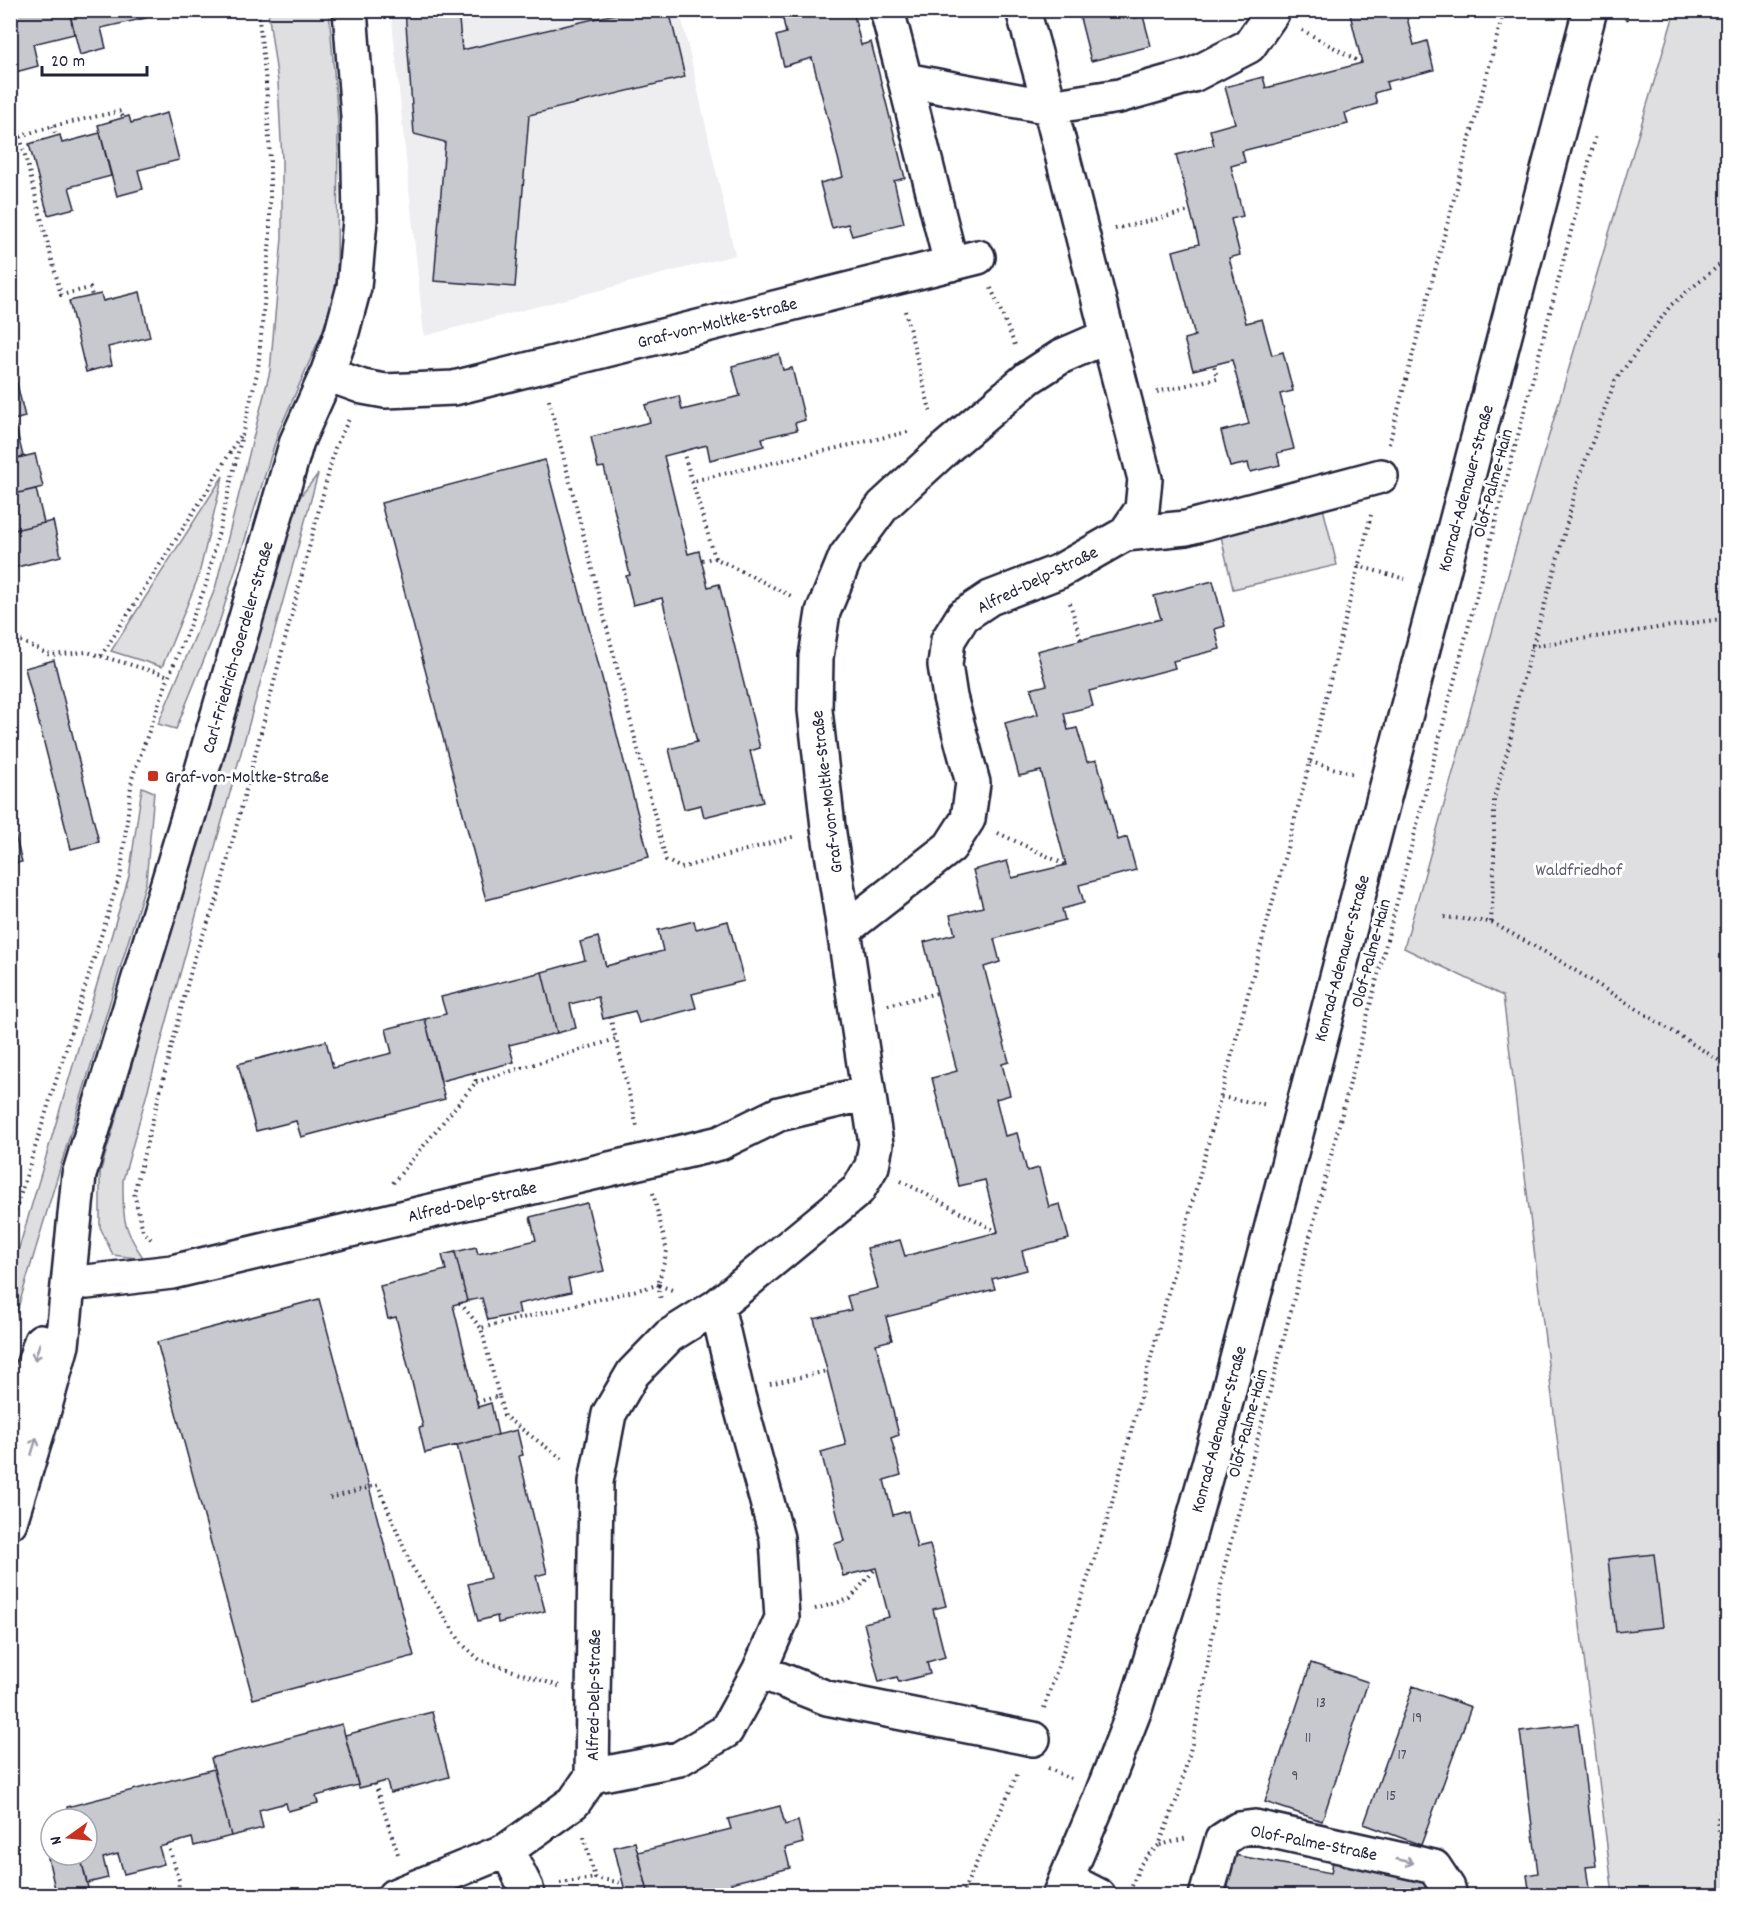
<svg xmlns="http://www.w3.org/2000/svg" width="1738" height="1906" viewBox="0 0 1738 1906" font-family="Dekko,sans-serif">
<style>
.built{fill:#eeeef1}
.green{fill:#dfdfe2;stroke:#80808e;stroke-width:1.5}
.building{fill:#c8c8cf;stroke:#22223b;stroke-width:1.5}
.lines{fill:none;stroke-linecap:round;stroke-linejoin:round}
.minor-casing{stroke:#22223b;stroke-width:38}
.major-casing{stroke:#22223b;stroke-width:38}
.path{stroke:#22223b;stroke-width:4;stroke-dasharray:1.5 4.5;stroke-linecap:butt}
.minor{stroke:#fff;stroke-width:33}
.major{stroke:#fff;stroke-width:33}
.oneway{stroke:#9c9ca7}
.poi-dot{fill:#c8321e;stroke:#fff;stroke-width:2}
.labels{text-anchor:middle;stroke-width:6;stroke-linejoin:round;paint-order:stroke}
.number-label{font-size:15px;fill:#4c4c60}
.street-label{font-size:18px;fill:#22223b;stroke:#fff}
.poi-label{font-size:18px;fill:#22223b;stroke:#fff;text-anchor:start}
.park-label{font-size:18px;fill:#5b5b6d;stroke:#fff}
</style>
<rect width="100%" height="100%" fill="#fff"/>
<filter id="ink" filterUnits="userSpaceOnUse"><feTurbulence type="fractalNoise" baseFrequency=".0167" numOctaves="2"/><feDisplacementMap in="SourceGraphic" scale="12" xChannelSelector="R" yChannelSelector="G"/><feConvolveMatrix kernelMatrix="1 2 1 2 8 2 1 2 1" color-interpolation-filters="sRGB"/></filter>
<g filter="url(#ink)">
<path class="built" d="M391 11H680L735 255 424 336Z"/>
<path class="green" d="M268 11H329L338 121 337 286 322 333 278 433 220 620 176 729 158 724 215 589 270 371 282 238V160L278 82Z
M1675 11H1727V1895H1613L1503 996 1404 948 1517 543Z
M318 474 123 1180C123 1218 122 1227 144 1259L113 1255 100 1227V1173L299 498Z
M223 476 198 578 162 667 111 651Z
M1323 508 1337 565 1233 589 1220 532Z
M142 787 154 792 146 882 11 1331V1275L129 876Z"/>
<path class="building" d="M10 10H69L74 34 33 44 38 66 12 73Z
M69 10H144L146 18 101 28 106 48 80 55Z
M405 10H458L462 50 632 10H669L685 77 529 115 515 287 434 281 445 142 414 134Z
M781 10H840L841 14 853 11 861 45 871 42 905 178 894 181 904 223 852 236 848 224 832 228 820 183 843 177 812 58 784 66 776 36 786 33Z
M1078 10H1133L1135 18 1143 16 1151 46 1091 61Z
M1349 10H1405L1414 45 1427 41 1434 70 1386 82 1388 89 1374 93 1377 104 1345 113 1348 124 1242 151 1245 162 1231 166 1243 216 1231 219 1240 255 1229 258 1246 323 1262 319 1272 355 1283 352 1293 391 1280 394 1294 449 1277 453 1280 465 1250 472 1248 463 1230 467 1221 431 1249 424 1232 360 1193 370 1184 339 1195 336 1173 251 1199 244 1176 155 1214 145 1210 130 1235 123 1225 87 1263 77 1266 88 1362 63Z
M167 113 179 160 138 170 143 189 117 196 98 125 129 116 131 123Z
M100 133 111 176 69 187 75 208 48 215 29 144 60 135 62 143Z
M140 292 150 337 108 347 112 365 86 372 69 301 101 294 103 301Z
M779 354 783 370 792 368 805 420 795 423 797 430 762 438 764 446 710 460 707 445 664 456 688 554 699 551 708 587 719 584 760 748 750 751 763 802 704 817 701 805 684 809 669 749 697 742 662 598 633 605 626 576 630 575 604 467 598 468 591 437 650 422 645 405 679 396 682 410 740 396 732 366Z
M10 357 17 384 10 386Z
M17 384 25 417 10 421V386Z
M14 420 23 456 10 460V421Z
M35 454 43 487 10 495V460Z
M545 460 649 857 486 900 381 503Z
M36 489 44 523 10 531V495Z
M53 521 61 556 13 568 10 558V531Z
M1213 581 1225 626 1215 629 1220 649 1173 661 1175 668 1089 691 1093 706 1064 713 1068 730 1077 728 1087 762 1097 760 1118 840 1127 837 1136 870 1079 885 1084 903 1062 909 1065 920 994 939 1000 962 984 967 1009 1062 1002 1064 1010 1095 996 1099 1005 1136 1017 1133 1027 1171 1039 1168 1049 1207 1060 1204 1069 1239 1022 1251 1027 1270 992 1279 995 1289 886 1317 892 1340 876 1344 899 1435 891 1438 901 1475 884 1480 893 1515 908 1511 917 1548 930 1545 946 1606 933 1609 945 1657 927 1662 930 1674 899 1682 897 1677 879 1682 864 1623 889 1617 876 1568 843 1576 834 1544 844 1541 821 1452 846 1445 814 1319 851 1310 847 1296 878 1288 867 1248 900 1240 905 1256 998 1232 985 1180 959 1186 932 1078 957 1071 924 942 955 934 950 915 983 907 973 870 1007 861 1012 878 1066 865 1041 771 1019 776 1005 723 1038 714 1031 689 1047 685 1037 651 1161 619 1154 596Z
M54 660 99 842 71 849 25 668Z
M10 816 22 862 10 864Z
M694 921 696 929 728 921 744 981 692 994 696 1008 639 1023 635 1011 603 1019 598 997 570 1004 576 1028 557 1033 542 972 585 960 580 942 598 937 606 966 663 951 658 930Z
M542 972 557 1033 509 1045 514 1062 441 1081 425 1019 446 1014 441 997Z
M425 1019 445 1099 301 1137 296 1121 256 1131 238 1064 326 1041 333 1068 392 1053 386 1029Z
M587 1203 604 1271 568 1279 571 1292 518 1304 520 1313 488 1320 482 1298 467 1301 455 1252 476 1247 478 1254 536 1240 530 1217Z
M455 1252 467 1301 453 1305 478 1407 491 1403 498 1435 425 1453 419 1428 423 1427 396 1317 388 1319 380 1286 446 1270 442 1255Z
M319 1299 414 1656 253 1699 157 1342Z
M517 1430 523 1455 519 1456 547 1573 536 1576 545 1611 498 1623 497 1616 478 1621 468 1584 490 1578 457 1445Z
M1654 1554 1663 1627 1616 1632 1608 1559Z
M1311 1663 1368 1682 1322 1821 1265 1802Z
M1413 1686 1471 1707 1421 1845 1364 1824Z
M432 1712 449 1777 390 1793 387 1781 359 1788 345 1735Z
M342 1724 358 1785 316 1796 318 1803 288 1811 286 1803 259 1810 263 1828 231 1836 211 1758Z
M1578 1724 1596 1866 1586 1867 1590 1896H1530L1527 1875 1538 1873 1520 1731Z
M214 1769 231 1836 194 1846 192 1838 159 1847 164 1864 124 1874 118 1854 103 1858 108 1878 87 1883 80 1855H87V1819H70L67 1807Z
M780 1806 785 1825 798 1821 803 1843 785 1848 790 1868 731 1883 733 1888 704 1896H686L685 1893 675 1896H649L638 1852 731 1829 728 1819Z
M635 1842 649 1896H609L625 1891 614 1847Z
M57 1855H80L90 1896H46L56 1893 48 1858Z
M1234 1855 1331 1873 1333 1862 1427 1880 1424 1896H1226Z"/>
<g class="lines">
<defs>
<path id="minor" d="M887 10 905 80 1050 107 1119 96 1193 75 1249 46 1272 13V10
M905 80 951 264
M327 374 363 387 385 391 454 388 978 257
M1125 534 1186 528 1381 476
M844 930 828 827 815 710 816 657 823 612 846 556 883 506 947 447 1028 378 1062 356 1108 336 1050 107 1023 10
M69 1279 87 1282 172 1272 720 1143 779 1114 868 1093
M10 1440 41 1341
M10 1522 42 1417 62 1345 79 1175 193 801 297 441 327 374 342 332 354 287 360 220 358 117 350 10
M759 1671 827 1698 1033 1739
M592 1776 679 1759 726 1731 759 1671 782 1618 777 1538 737 1392 717 1306 858 1190 872 1166 876 1144 844 930 950 847 968 819 973 783 950 697 945 665 948 640 963 616 990 598 1060 571 1125 534 1142 509 1145 479 1108 336
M592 1776 596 1482 609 1414 633 1373 669 1336 717 1306
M507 1850 526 1888 527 1896
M1066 1879 1099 1896
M394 1896 507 1850 574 1802 592 1776
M1206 1896 1222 1840 1239 1829 1255 1827 1434 1867 1448 1888 1450 1896"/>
<path id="major" d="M1059 1896 1098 1804 1135 1709 1181 1564 1218 1432 1590 10"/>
</defs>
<use href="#minor" class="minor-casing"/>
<use href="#major" class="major-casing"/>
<path class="path" d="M1626 20 1628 10
M1302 30 1362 63
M10 109 20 136 61 295 90 288 92 296
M53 126 56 136
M20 136 53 126 121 111 123 118
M1115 229 1190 211
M991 288 1015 345
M905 311 931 414
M1157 392 1217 378 1214 365
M549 400 666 860 681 868 796 836
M1389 444 1504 10
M683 451 692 481
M715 558 692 481 912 431
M702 560 715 558 793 597
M10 561H11
M1358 566 1405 579
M1070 603 1081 640
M10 636 50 655 87 652 169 676
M1531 646 1728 618
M101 656 209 488 241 434
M1310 762 1355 774
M998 833 1066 865
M1444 917 1491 922 1552 956 1728 1066
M1491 922 1494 871V799L1510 742 1517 700 1555 568 1579 478 1615 381 1671 305 1728 258
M888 1005 937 993
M610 1017 616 1039
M476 1082 616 1039 637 1127
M1221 1097 1268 1105
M901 1181 998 1232
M393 1183 476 1082 474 1073
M653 1193 667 1251 658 1285 675 1291
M10 1228 121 872 132 778 169 676 206 585 258 369 270 238V159L266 83 258 10
M151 1239 143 1231 134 1193 195 955 218 897 335 448 350 417
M460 1303 481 1328
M770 1384 827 1371
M499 1396 481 1328 658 1285 661 1300
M477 1402 499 1396 504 1416 565 1461
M330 1498 378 1485 411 1565 462 1644 480 1660 559 1686
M815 1609 850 1599 876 1568
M1044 1708 1108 1518 1310 762 1371 515
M1048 1768 1071 1779
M375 1784 399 1857
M1728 1789 1717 1822 1728 1870
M584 1837 595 1878 623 1883
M168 1844 179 1880 178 1896
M1160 1845 1187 1838
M560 1883 595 1878
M1132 1886 1140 1865 1147 1856 1159 1845 1178 1796 1192 1744 1203 1691 1224 1568 1596 135
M961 1896 1019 1771"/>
<use href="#minor" class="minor"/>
<use href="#major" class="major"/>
</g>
<defs><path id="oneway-shaft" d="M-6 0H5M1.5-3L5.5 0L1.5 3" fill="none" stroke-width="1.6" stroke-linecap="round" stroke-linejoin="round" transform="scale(1.5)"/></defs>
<g class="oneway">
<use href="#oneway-shaft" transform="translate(37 1352) rotate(107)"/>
<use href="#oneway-shaft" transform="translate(34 1446) rotate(-73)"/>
<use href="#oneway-shaft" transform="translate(1405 1861) rotate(13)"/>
</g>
</g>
<rect class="poi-dot" x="147" y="770" width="12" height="12" rx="3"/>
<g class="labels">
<g class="number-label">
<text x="1321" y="1707">13</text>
<text x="1417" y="1722">19</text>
<text x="1308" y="1742">11</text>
<text x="1402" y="1759">17</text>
<text x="1295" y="1780">9</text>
<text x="1391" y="1800">15</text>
</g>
<g class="street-label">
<text transform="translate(717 322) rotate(-14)" y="6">Graf-von-Moltke-Straße</text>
<text transform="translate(1492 483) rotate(-75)" y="6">Olof-Palme-Hain</text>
<text transform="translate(1465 488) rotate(-75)" y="6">Konrad-Adenauer-Straße</text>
<text transform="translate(1037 579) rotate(-26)" y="6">Alfred-Delp-Straße</text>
<text transform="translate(237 647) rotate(-74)" y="6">Carl-Friedrich-Goerdeler-Straße</text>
<text transform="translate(826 792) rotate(-97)" y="6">Graf-von-Moltke-Straße</text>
<text transform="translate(1370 953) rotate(-75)" y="6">Olof-Palme-Hain</text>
<text transform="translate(1341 958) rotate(-75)" y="6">Konrad-Adenauer-Straße</text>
<text transform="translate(472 1201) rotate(-13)" y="6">Alfred-Delp-Straße</text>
<text transform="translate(1247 1423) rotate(-75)" y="6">Olof-Palme-Hain</text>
<text transform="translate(1218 1429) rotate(-75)" y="6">Konrad-Adenauer-Straße</text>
<text transform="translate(593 1695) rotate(-89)" y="6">Alfred-Delp-Straße</text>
<text transform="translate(1314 1842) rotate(11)" y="6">Olof-Palme-Straße</text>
</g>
<g class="poi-label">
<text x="165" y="782">Graf-von-Moltke-Straße</text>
</g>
<g class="park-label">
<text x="1579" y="875">Waldfriedhof</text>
</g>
</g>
<rect width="1738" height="1906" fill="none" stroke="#fff" stroke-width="36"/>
<rect x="18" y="18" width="1702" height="1870" fill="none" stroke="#22223b" stroke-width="2" filter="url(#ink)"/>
<g transform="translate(69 1837) rotate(255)"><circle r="28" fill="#ffffff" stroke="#a7a7b1" stroke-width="1.5"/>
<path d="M0-4.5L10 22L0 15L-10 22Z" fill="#c8321e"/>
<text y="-9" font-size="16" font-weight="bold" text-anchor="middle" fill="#22223b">N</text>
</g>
<path d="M42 66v9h105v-9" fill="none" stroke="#22223b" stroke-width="3"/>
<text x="51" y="66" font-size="18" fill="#22223b" stroke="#ffffff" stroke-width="4.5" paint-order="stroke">20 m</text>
</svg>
